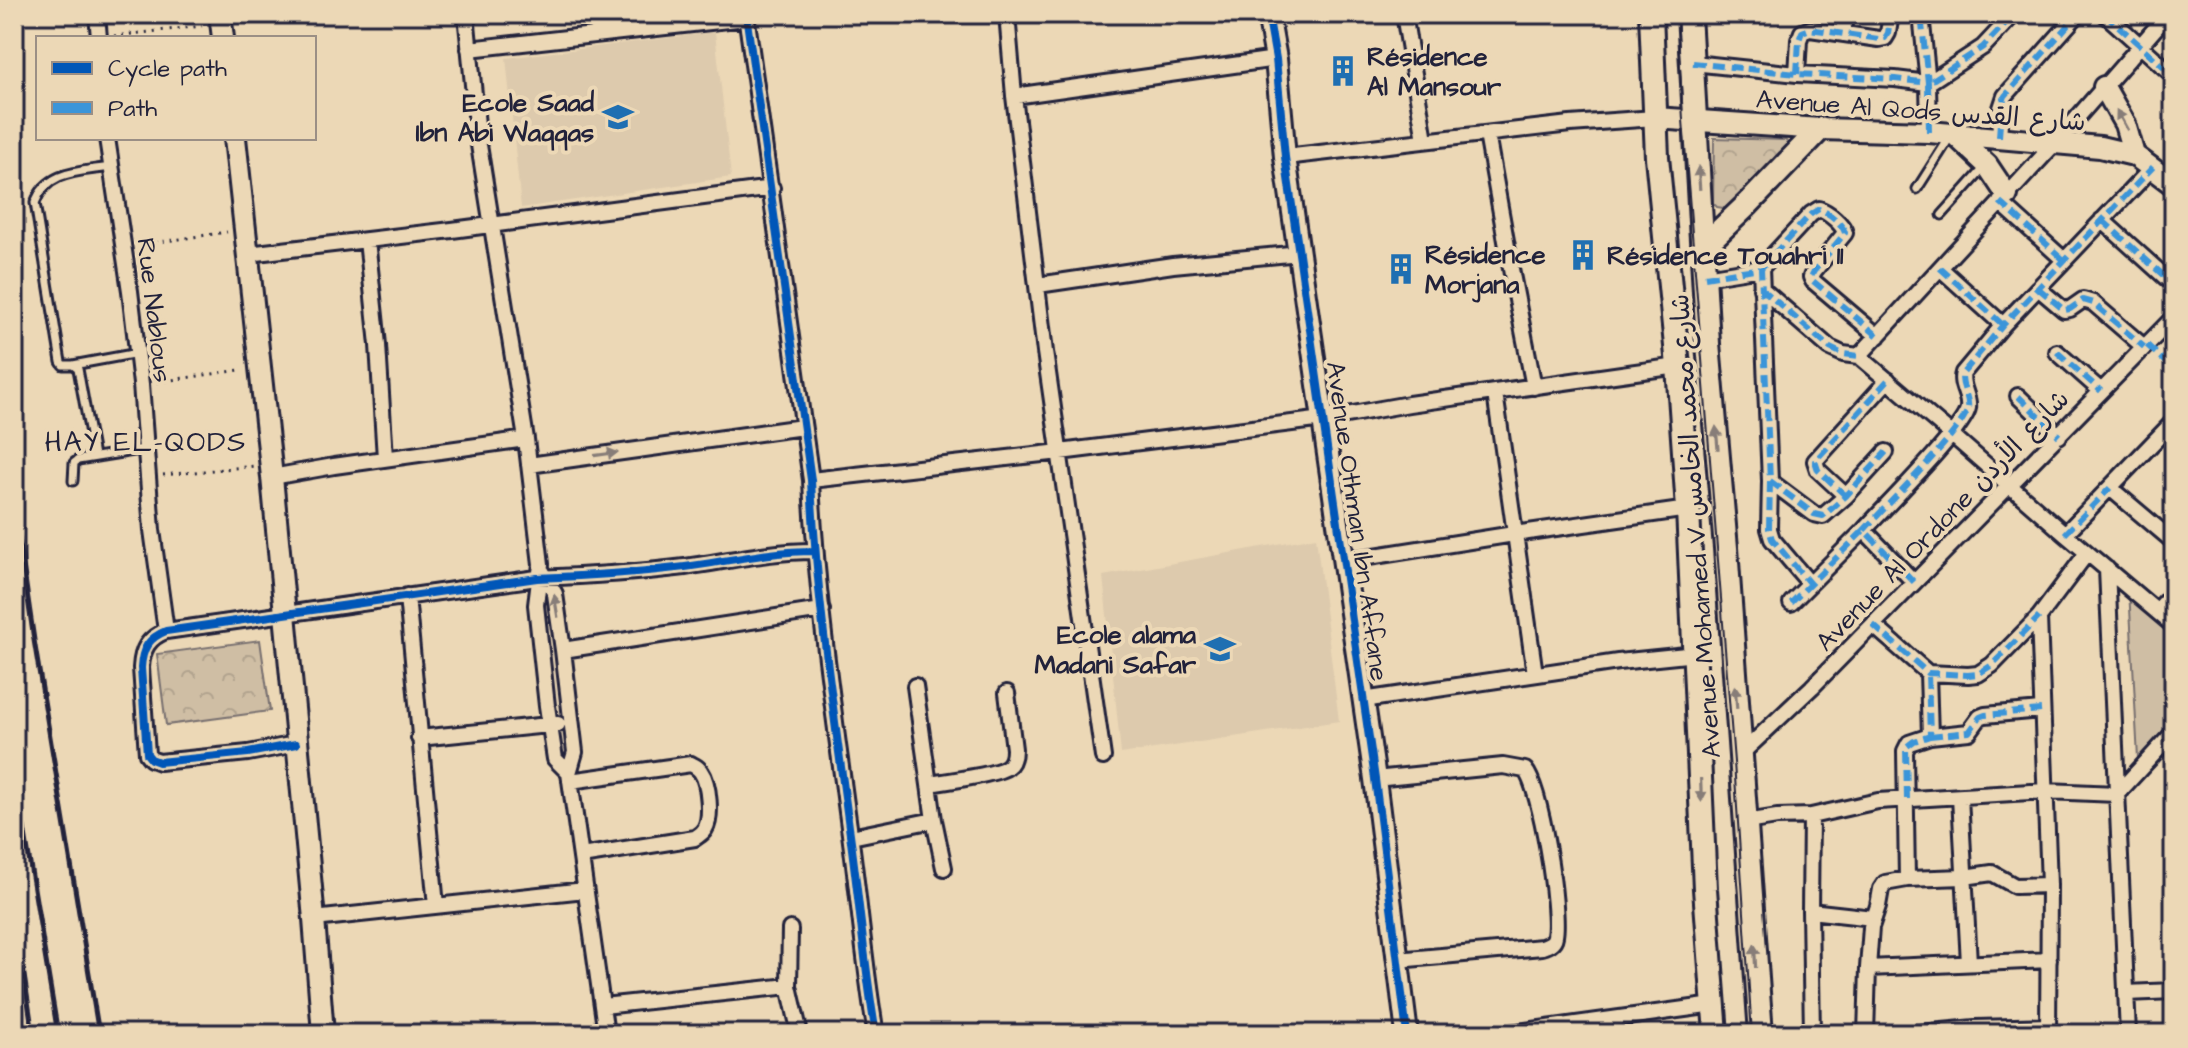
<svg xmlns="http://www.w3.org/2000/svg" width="2188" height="1048" viewBox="0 0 2188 1048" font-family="'Architects Daughter','Playpen Sans Arabic',sans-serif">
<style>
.built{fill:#ddcaad}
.green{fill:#cfbea4;stroke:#787070;stroke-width:2}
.park{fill:url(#park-crowns);stroke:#787070;stroke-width:2}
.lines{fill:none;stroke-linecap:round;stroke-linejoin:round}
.lane-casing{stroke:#22223b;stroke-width:13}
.street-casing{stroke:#22223b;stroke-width:20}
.secondary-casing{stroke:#22223b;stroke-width:26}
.primary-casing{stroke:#22223b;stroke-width:28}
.path{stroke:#22223b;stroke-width:3;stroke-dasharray:2 6;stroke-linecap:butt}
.lane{stroke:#ecd8b6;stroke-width:7}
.street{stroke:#ecd8b6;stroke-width:14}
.secondary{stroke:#ecd8b6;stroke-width:20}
.primary{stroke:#ecd8b6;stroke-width:22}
.tram{stroke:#22223b;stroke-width:2}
.rail{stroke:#22223b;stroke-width:5}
.quiet{stroke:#3b95d9;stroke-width:6;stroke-dasharray:12 6;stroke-linecap:butt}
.cycleway-casing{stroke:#ecd8b6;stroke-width:13}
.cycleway{stroke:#0057b8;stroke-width:8}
.oneway{fill:#877d78}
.labels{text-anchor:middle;stroke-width:8;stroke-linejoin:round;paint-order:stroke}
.poi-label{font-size:26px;font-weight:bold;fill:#22223b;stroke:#ecd8b6;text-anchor:start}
.street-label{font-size:26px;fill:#22223b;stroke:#ecd8b6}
.neighbourhood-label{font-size:28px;letter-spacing:2px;fill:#22223b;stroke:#ecd8b6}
</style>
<defs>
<pattern id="park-crowns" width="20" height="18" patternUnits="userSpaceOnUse" patternTransform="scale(2)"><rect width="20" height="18" fill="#cfbea4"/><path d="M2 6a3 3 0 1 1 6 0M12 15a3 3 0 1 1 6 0" fill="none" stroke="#b1a38e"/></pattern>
</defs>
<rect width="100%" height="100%" fill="#ecd8b6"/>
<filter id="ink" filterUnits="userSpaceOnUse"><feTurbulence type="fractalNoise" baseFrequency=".0125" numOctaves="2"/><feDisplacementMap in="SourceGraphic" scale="16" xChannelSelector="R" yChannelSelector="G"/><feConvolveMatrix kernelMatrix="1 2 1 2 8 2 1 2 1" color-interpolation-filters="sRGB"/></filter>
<g filter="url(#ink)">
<path class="built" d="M715 32 731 177 521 208 506 58Z
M1316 537 1339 721 1121 754 1103 576Z"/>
<path class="green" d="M2129 589 2174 627V719L2138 759Z"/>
<path class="park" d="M1714 138 1785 140 1790 145 1730 209 1717 207 1713 203Z
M260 640 270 711 166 725 157 654Z"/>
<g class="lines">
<defs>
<path id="lane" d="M1917 189 1950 137
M1942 215 1986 166
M73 365 138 353
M94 456 78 369 73 365H63L61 362 35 203C47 170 80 172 110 167
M73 481 74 463 78 460 146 449"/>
<path id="street" d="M97 14 99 38
M466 14 479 145 526 439 541 564 536 605 547 706 555 759 569 773
M605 14 606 33
M746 14 811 480C816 596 834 712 849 827 859 896 864 965 876 1034
M1007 14 1014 96 1045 352 1103 757
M1404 14 1425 140
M2105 14 2174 76
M1843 34 1845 14
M469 49 746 18
M1693 63 1797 74 1895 79 1928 83 1921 14
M1797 74 1799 40 1802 32 1810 29 1879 39 1885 38 1888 33 1891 14
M1014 96 1276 59
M1929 132 1928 83 1983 47 2014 14
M1487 134 1511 269 1534 387
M1999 137 2001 108 2005 96 2078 14
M107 138 130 291 141 384 152 530 166 631
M1285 157 1570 124 1655 118
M2000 202 2064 260
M2102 220 2174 285
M367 240 378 345 385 458
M248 254 452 230 772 188
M1761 268 1811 214 1819 209C1828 212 1843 224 1845 233L1814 271 1811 277 1813 281 1878 336
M1940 268 2003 325
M1705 277 1761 268 1770 481 1769 529 1772 539 1810 584
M1038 285 1173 265 1300 253
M1761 288 1830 348 1843 354 1859 356 1952 435 2065 534 2174 626
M2038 288 2064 310 2070 309 2083 300 2093 303 2144 347
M2057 352 2101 391
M1859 356 2055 143 2168 14
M1495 393 1535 674
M2018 396 2059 436
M529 465 803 427
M272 477 334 466 526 439
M811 480 1060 452 1324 419 1409 404 1678 366
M1770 481 1814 514 1823 516 1846 496 1886 452
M2110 488 2174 542
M1846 496 1818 470 1815 461 1888 380
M2065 534 2174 421
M1343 561 1514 534 1688 509
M2107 569 2128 1034
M542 571 555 594 563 650 575 752 569 773 606 1034
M1914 582 1864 530C1882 510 1965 428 1968 408 1970 396 1959 385 1963 373L2003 325 2153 167
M407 596 436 906
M1791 603 1864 530
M2157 611 2174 592
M1873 625 1928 673 1968 675 1978 674 1992 665 2039 617
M563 650 822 610
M915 686 934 820 944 868
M1363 700 1618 662 1696 654
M1930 736 1969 732 1980 717 1985 715 2041 710
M419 738 558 724
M296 744 248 753 159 762 151 759 147 754 141 668C142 649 148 638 166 631L537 578C586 576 636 573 685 567 728 561 771 551 814 551
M1741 754 1812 687 2174 317
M1375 779 1503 766 1525 770C1541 788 1560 910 1555 936 1554 943 1548 945 1542 947L1397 960
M570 781 691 764C696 767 698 767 701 772 709 783 712 818 705 829 702 834 699 835 695 838L581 856
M929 784C943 782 999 774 1007 767 1013 763 1014 756 1014 749L1007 693
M2117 794 2174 732
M1960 797 1969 963
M1811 816 1810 911 1812 1034
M1746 822 1777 817 1811 816 1878 801 2046 791 2117 794
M851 837 934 820
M1907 879 1905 751 1909 743 1930 736 1928 673
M1810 911 1873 918
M314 919 585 890
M1868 968 2049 960
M789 986 790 929
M2126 993 2174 991
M603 1006 789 986 800 1034
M1503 1034 1714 1005
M1866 1034 1868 968 1871 927 1878 906 1881 889 1885 883 1907 879 1964 877 1992 873 2015 886 2049 885
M1908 1034 1975 1028 2048 1026
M2048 1034 2049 885 2039 617 2087 553"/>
<path id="secondary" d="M220 14 223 38
M1268 14 1276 59 1285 157 1375 779 1407 1034
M2104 87 2125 124 2134 155
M1655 118 1820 129 1929 132 2100 147 2134 155 2174 185
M1953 133 1987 165 2007 195
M235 138 272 477 314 919 323 1034"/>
<path id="primary" d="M1651 14 1657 157 1678 366 1688 509 1705 889 1716 1034
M1689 14 1708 344 1726 548 1761 1034
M1704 246 1748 204 1820 129"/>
</defs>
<use href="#lane" class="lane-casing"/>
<use href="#street" class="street-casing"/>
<use href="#secondary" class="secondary-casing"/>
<use href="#primary" class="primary-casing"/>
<path class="path" d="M114 36 202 26
M139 245 227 232
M157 382 240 370
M163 475 255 466"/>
<use href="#lane" class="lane"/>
<use href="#street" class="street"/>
<use href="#secondary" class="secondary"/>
<use href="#primary" class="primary"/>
<path class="tram" d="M1677 14 1683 120 1734 762 1752 1034"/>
<path class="rail" d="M14 503 34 640 99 1034
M14 767 58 1034
M14 910 33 1034"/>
<path class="quiet" d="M2105 14 2174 76
M2155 14 2162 20
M1693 63 1797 74 1895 79 1928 83 1921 14
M1797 74 1799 40 1802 32 1810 29 1879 39 1885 38 1888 33 1891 14
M1929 132 1928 83 1983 47 2014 14
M1999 137 2001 108 2005 96 2078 14
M2000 202 2064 260
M2102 220 2174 285
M1761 268 1811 214 1819 209C1828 212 1843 224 1845 233L1814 271 1811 277 1813 281 1878 336
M1940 268 2003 325
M1705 277 1761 268 1770 481 1769 529 1772 539 1810 584
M1761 288 1830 348 1843 354 1859 356
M2038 288 2064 310 2070 309 2083 300 2093 303 2144 347
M2147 345 2174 370
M2057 352 2101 391
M2018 396 2059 436
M1770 481 1814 514 1823 516 1846 496 1886 452
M1846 496 1818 470 1815 461 1888 380
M2065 534 2110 488
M1914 582 1864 530C1882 510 1965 428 1968 408 1970 396 1959 385 1963 373L2003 325 2153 167
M1791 603 1864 530
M1873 625 1928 673 1968 675 1978 674 1992 665 2039 617
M1930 736 1969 732 1980 717 1985 715 2041 710
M1907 799 1906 747 1914 741 1930 736 1928 673"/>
<defs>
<path id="cycleway" d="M746 14 811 480C816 596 834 712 849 827 859 896 864 965 876 1034
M1268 14 1276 59 1285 157 1375 779 1407 1034
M296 744 248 753 159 762 151 759 147 754 141 668C142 649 148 638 166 631L537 578C586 576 636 573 685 567 728 561 771 551 814 551"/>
</defs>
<use href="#cycleway" class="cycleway-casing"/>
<use href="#cycleway" class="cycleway"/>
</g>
<defs><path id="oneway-solid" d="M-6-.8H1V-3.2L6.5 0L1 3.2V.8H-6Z" transform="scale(2)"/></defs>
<g class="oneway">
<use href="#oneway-solid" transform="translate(2122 120) rotate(-119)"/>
<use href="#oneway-solid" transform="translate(1699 178) rotate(-94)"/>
<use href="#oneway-solid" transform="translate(1717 438) rotate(-95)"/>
<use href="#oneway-solid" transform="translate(606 454) rotate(-8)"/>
<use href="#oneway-solid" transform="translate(556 606) rotate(-99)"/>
<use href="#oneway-solid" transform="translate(1736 697) rotate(-94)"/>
<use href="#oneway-solid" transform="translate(1701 790) rotate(88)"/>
<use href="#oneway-solid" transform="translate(1755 956) rotate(-93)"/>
</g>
</g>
<defs>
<symbol id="building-bare" viewBox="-9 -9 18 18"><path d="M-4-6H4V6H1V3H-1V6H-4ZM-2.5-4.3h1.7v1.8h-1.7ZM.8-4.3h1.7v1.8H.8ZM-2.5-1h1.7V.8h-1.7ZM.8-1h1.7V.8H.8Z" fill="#1f6fb2" stroke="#ecd8b6" stroke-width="2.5" paint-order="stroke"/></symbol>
<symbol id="school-bare" viewBox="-9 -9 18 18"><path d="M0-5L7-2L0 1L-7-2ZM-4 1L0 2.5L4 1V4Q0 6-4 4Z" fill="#1f6fb2" stroke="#ecd8b6" stroke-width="2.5" paint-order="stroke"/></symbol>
</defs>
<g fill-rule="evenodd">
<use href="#building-bare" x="1321" y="49" width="44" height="44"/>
<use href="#school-bare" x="596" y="95" width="44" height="44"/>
<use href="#building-bare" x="1561" y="233" width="44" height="44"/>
<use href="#building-bare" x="1379" y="247" width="44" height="44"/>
<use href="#school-bare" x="1198" y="627" width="44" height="44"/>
</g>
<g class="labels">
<g class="poi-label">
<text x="1367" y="65">Résidence<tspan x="1367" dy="30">Al Mansour</tspan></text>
<text x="594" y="111" text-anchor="end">Ecole Saad<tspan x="594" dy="30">Ibn Abi Waqqas</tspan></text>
<text x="1425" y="263">Résidence<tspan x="1425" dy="30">Morjana</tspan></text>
<text x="1607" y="264">Résidence Touahri 11</text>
<text x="1196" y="643" text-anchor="end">Ecole alama<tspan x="1196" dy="30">Madani Safar</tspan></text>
</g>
<g class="street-label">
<text transform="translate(1921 110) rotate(4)" y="9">Avenue Al Qods شارع القدس</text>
<text transform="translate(155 310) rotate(83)" y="9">Rue Nablous</text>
<text transform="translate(1942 520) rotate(-46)" y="9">Avenue Al Ordone شارع الأردن</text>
<text transform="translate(1358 521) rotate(82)" y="9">Avenue Othman Ibn Affane</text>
<text transform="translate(1695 526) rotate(-94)" y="9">Avenue Mohamed V شارع محمد الخامس</text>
</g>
<g class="neighbourhood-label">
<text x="146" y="451">HAY EL-QODS</text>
</g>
</g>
<rect width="2188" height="1048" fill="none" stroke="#ecd8b6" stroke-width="48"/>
<rect x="24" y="24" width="2140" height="1000" fill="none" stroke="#22223b" stroke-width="3" filter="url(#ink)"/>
<rect x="36" y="36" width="280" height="104" fill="#ecd8b6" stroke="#9b8f85" stroke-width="2"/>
<rect x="52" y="62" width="40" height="12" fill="#0057b8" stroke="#9b8f85" stroke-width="2"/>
<text x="108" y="76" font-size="24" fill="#22223b">Cycle path</text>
<rect x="52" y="102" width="40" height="12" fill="#3b95d9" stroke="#9b8f85" stroke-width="2"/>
<text x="108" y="116" font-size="24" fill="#22223b">Path</text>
</svg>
